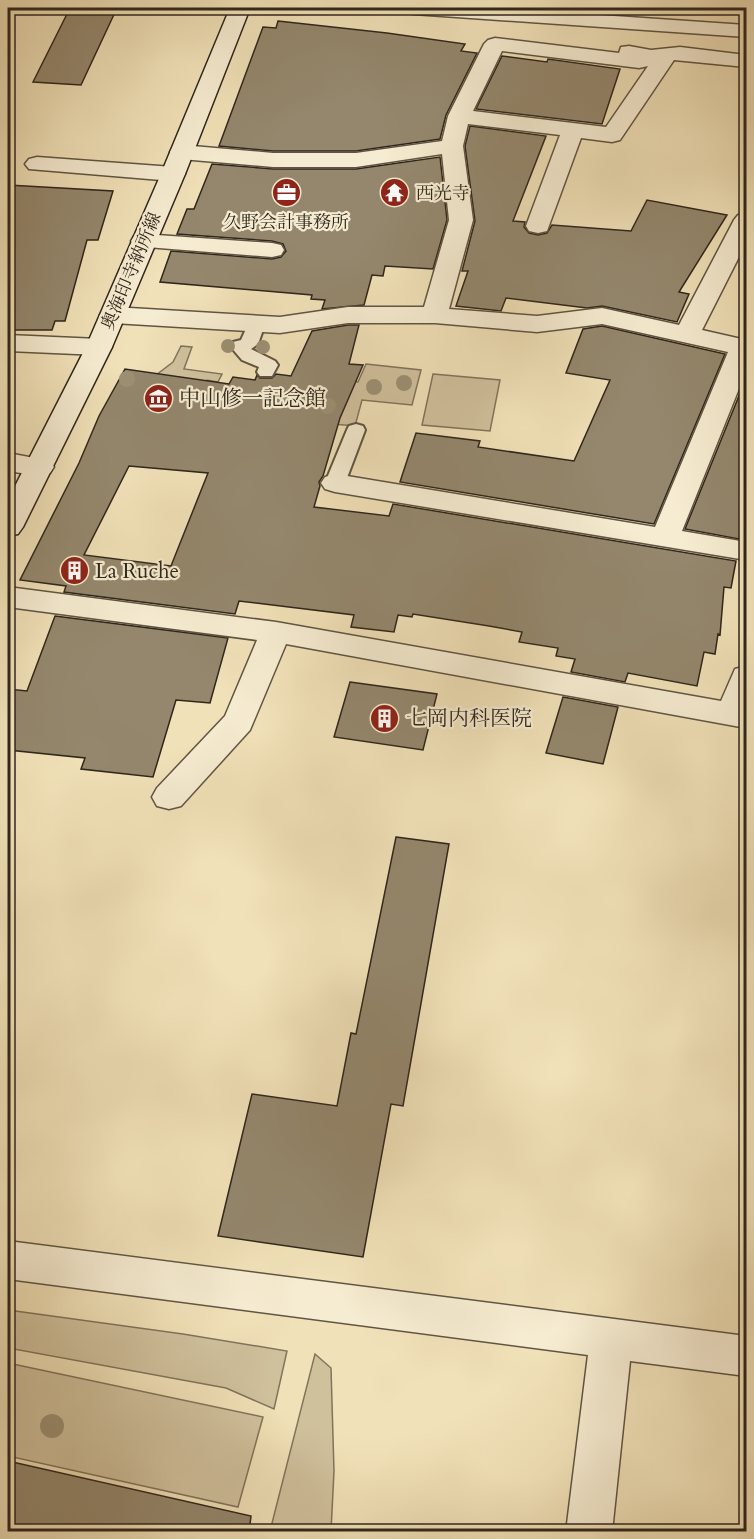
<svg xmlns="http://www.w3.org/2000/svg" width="754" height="1539" viewBox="0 0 754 1539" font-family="Cardo,'Noto Serif JP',serif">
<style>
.green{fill:#d0c19d;stroke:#80745c;stroke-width:1.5}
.building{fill:#94876d;stroke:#2f261c;stroke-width:1.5;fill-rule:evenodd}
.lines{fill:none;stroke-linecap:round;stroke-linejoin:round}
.service-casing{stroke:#605543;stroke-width:4}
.minor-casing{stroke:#605543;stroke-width:3}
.secondary-casing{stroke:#2f261c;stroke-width:3}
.service{fill:#f6ecd1;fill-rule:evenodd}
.minor{fill:#f6ecd1;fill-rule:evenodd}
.secondary{fill:#f6ecd1;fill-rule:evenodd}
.tree{fill:#9c9074}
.labels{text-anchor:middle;stroke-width:4.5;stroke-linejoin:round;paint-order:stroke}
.far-poi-label{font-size:18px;fill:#2f261c;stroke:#f6ecd1;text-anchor:start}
.far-street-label{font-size:18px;fill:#2f261c;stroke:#f6ecd1}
.poi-label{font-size:21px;fill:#2f261c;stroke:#f6ecd1;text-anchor:start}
</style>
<rect width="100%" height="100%" fill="#f1e1b8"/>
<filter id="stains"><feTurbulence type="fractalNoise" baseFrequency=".00333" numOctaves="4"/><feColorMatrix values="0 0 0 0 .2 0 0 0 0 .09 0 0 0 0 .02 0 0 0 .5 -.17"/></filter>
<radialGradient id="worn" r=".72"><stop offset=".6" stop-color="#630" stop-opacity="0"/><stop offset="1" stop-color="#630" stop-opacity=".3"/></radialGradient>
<path class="green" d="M181 346 192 347 184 369 222 374 218 382 207 380 206 383 156 375 173 362Z
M366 364 421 370 412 405 362 400 355 426 299 421 318 377 358 382Z
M433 374 500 380 490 431 422 425Z
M8 1310 183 1334 287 1351 274 1409 226 1388 8 1348Z
M315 1354 331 1368 334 1471 331 1531H270Z
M8 1363 263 1417 238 1507 8 1456Z"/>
<path class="building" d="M70 8H117L81 85 33 82Z
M278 21 387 33 465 44 461 51 477 53 446 115 440 139 356 151H273L219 146 263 27 276 28Z
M502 56 547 62 548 59 620 69 602 124 476 109Z
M470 126 546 136 513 221 525 222 524 227 529 233 538 235 547 233 552 225 631 231 647 200 727 215 679 292 689 294 677 322 602 306 587 308 506 298 501 311 456 306 468 271H462L475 221 465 146Z
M440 157 447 220 433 269 385 266 383 276 372 275 364 305 322 309 325 300 311 299 312 295 160 282 171 251 272 259 281 257 286 251 283 244 272 241 177 234 187 209H194L212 164 273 169H356Z
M8 185 113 191 98 240H87L65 321H55L52 330H8Z
M348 325H359L349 364 363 365 340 418 323 476 319 482 320 486 314 507 389 516 393 504 736 561 731 588 724 587 720 635 718 634 715 654 704 652 697 686 628 673 625 682 571 672 575 659 556 656 558 648 519 642 522 632 489 626 413 614 412 617 398 615 394 632 351 627 354 615 239 601 235 614 64 592 66 586 20 580 79 463 99 416 125 369 229 384 233 377 255 380 257 375 260 378H272L276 374 291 376 312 331ZM129 466 208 473 171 566 84 555Z
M602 326 725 354 654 524 400 482 416 433 480 441 478 447 574 461 610 380 566 373 583 329Z
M747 376V509L739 539 685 529Z
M55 616 228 638 210 703 176 700 153 777 81 769 85 758 8 750V689L27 691Z
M350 682 437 694 423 750 334 737Z
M563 697 618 707 603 764 546 753Z
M396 837 449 844 403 1106 391 1104 363 1257 218 1236 252 1094 337 1106 351 1033 356 1034Z
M8 1461 251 1516 249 1532H8Z"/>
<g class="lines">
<defs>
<path id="service" d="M256 319 262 320 265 324 258 344 251 349 275 361 278 365 272 376H260L257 372 259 367 242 360 230 346 233 342 241 340 250 320Z
M356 424 363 426 365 430 345 483 342 487H328L325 483 347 430 349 426Z"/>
<path id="minor" d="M403 8H496L746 25V37L413 14 406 12Z
M495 38 619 53 621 47 629 46 651 50 680 47 746 55V67L674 60 620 140 612 142 581 138 547 231 538 233 529 231 526 226 560 135 468 124 463 146 473 220 449 309 537 316 602 308 679 325 734 220 738 215 746 213V243L702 330 746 340V371L682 531 746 542V560L335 492 325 489 321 483 325 477 335 474 655 527 728 352 602 324 537 332 435 323H348L280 333 113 323 104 320 100 315 104 310 113 307 280 317 348 307H424L449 220 442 154 356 167H273L181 159 173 157 170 152 173 147 181 145 273 153H356L442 141 448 116 484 44 488 40ZM502 51 639 68 648 66 606 127 473 111Z
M37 157 173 167 181 169 185 174 181 179 173 181 29 169 25 164 29 159Z
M143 234 272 243 281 245 284 250 281 255 272 257 134 246 131 241 134 236Z
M8 335 99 339 108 341 112 347 108 353 99 355 8 351Z
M8 453 50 461 54 467 50 473 40 476 8 471Z
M8 587 276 622 721 701 735 669 746 666V728L286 644 250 730 181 806 169 809 157 806 152 797 157 788 225 716 257 640 8 607Z
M8 1241 746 1336V1376L630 1361 612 1532H566L588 1355 8 1279Z"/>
<path id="secondary" d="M230 8H250L185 174 112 347 23 527 18 534 8 536V500L86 347 161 174Z"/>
</defs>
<use href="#service" class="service-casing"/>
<use href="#minor" class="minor-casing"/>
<use href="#secondary" class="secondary-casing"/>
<use href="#service" class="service"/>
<use href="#minor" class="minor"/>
<use href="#secondary" class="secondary"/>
</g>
<g class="tree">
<circle cx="228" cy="346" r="7"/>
<circle cx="263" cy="347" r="7"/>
<circle cx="127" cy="379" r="8"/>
<circle cx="404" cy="383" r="8"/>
<circle cx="374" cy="387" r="8"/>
<circle cx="328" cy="406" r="8"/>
<circle cx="52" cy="1426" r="12"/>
</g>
<defs>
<symbol id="office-disc" viewBox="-11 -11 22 22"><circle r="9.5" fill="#8f2418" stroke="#f6ecd1"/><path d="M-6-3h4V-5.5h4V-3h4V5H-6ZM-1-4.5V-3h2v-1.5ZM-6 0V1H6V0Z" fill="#fff"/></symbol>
<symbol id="temple-disc" viewBox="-11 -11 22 22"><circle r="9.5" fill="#8f2418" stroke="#f6ecd1"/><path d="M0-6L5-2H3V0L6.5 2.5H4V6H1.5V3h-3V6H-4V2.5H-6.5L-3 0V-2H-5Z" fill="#fff"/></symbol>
<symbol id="museum-disc" viewBox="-11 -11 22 22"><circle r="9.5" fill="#8f2418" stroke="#f6ecd1"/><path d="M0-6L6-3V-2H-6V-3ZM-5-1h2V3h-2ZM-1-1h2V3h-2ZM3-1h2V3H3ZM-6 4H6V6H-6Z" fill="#fff"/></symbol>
<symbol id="building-disc" viewBox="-11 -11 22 22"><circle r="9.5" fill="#8f2418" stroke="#f6ecd1"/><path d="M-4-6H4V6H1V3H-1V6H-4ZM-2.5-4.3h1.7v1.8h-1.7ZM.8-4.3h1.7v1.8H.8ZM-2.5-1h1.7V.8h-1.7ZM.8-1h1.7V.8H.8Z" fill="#fff"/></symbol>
</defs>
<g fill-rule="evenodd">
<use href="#office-disc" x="270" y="176" width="33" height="33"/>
<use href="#temple-disc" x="378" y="176" width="33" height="33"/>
<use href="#museum-disc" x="142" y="382" width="33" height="33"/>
<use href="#building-disc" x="58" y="554" width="33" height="33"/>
<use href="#building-disc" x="368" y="702" width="33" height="33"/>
</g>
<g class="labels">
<g class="far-poi-label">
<text x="416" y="199">西光寺</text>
<text x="286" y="228" text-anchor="middle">久野会計事務所</text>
</g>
<g class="far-street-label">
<text transform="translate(131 271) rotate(-67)" y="6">奥海印寺納所線</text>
</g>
<g class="poi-label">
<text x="179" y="405">中山修一記念館</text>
<text x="95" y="578">La Ruche</text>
<text x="406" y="725">七岡内科医院</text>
</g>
</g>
<rect width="754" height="1539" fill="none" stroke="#f1e1b8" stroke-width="30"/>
<rect x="9" y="9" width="736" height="1521" fill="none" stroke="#2f261c" stroke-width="3"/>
<rect x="15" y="15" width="724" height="1509" fill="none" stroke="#2f261c" stroke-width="1.5"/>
<rect width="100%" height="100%" filter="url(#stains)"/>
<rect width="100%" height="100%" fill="url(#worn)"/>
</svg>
